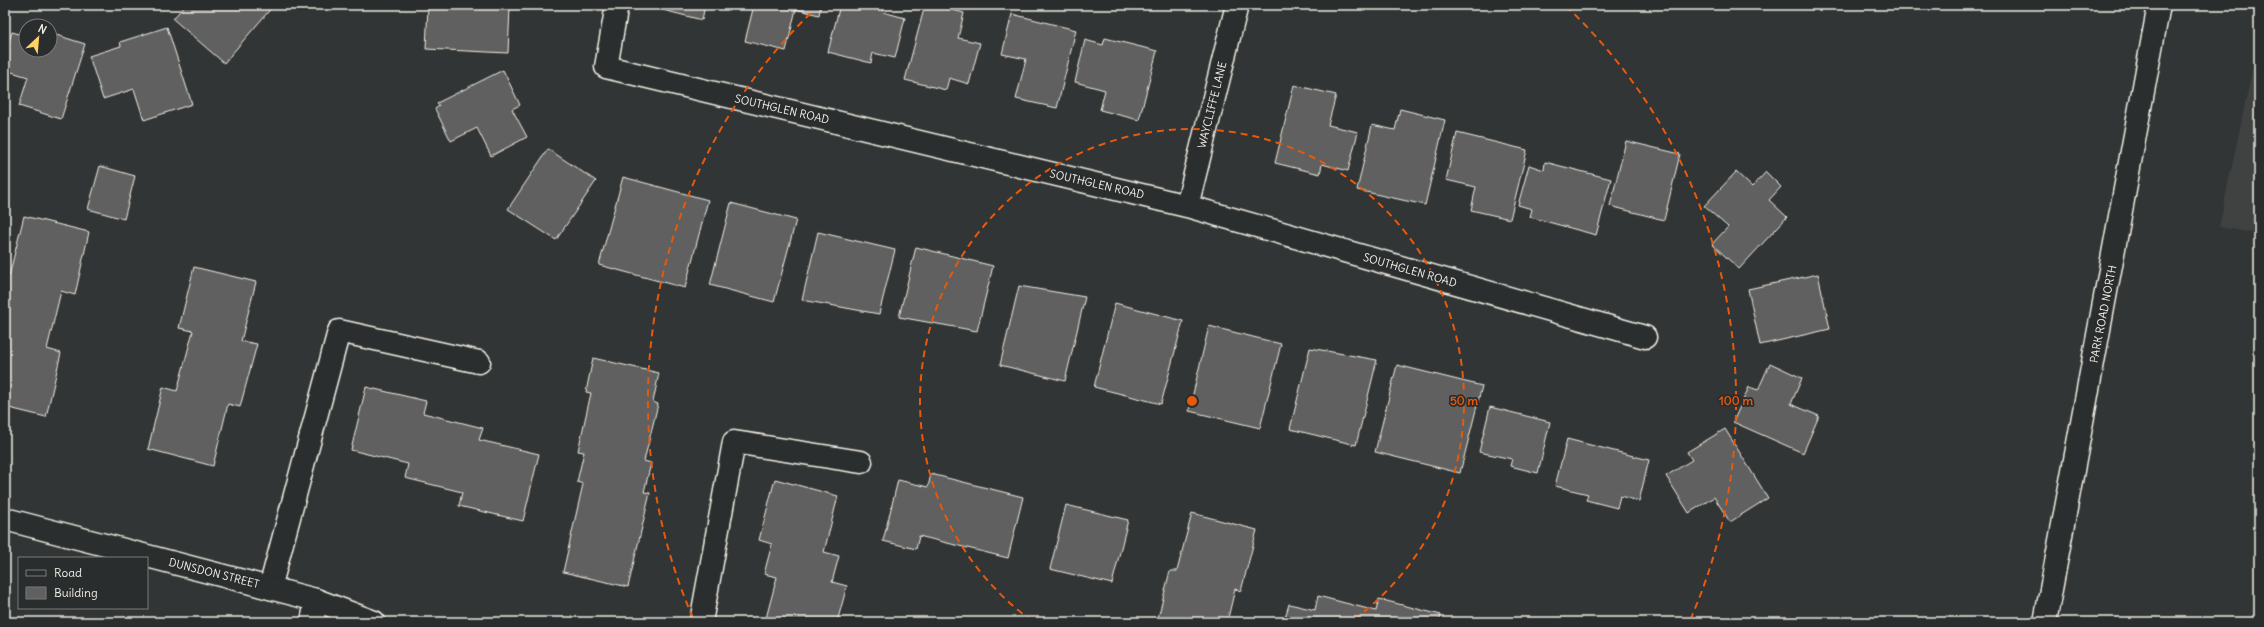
<svg xmlns="http://www.w3.org/2000/svg" width="2264" height="627" viewBox="0 0 2264 627" font-family="Delius,sans-serif">
<style>
.built{fill:#404242}
.building{fill:#5f605f;stroke:#f4f1e8}
.lines{fill:none;stroke-linecap:round;stroke-linejoin:round}
.minor-casing{stroke:#f4f1e8;stroke-width:25}
.major-casing{stroke:#f4f1e8;stroke-width:25}
.minor{stroke:#2a2d2e;stroke-width:22}
.major{stroke:#2a2d2e;stroke-width:22}
.ring{fill:none;stroke:#e8590c;stroke-width:2;stroke-dasharray:7 5}
.labels{text-anchor:middle;stroke-width:3.5;stroke-linejoin:round;paint-order:stroke}
.street-label{font-size:11px;fill:#f4f1e8;stroke:#2a2d2e}
.centre{fill:#e8590c;stroke:#2a2d2e;stroke-width:2}
.ring-label{font-size:12px;text-anchor:middle;font-weight:bold;fill:#e8590c;stroke:#2a2d2e;stroke-width:3.5;stroke-linejoin:round;paint-order:stroke}
</style>
<rect width="100%" height="100%" fill="#323535"/>
<filter id="ink" filterUnits="userSpaceOnUse"><feTurbulence type="fractalNoise" baseFrequency=".025" numOctaves="2"/><feDisplacementMap in="SourceGraphic" scale="8" xChannelSelector="R" yChannelSelector="G"/><feConvolveMatrix kernelMatrix="1 2 1 2 8 2 1 2 1" color-interpolation-filters="sRGB"/></filter>
<g filter="url(#ink)">
<path class="built" d="M2259 38V234L2219 227Z"/>
<path class="building" d="M185 5H274L224 63 173 19Z
M458 5H503V8H510L508 53 426 49 428 6 457 7Z
M664 5H705L702 20 663 10Z
M754 5H821L819 15 796 9 786 51 745 41Z
M840 5H885L883 12 905 18 895 58 873 53 871 63 828 52Z
M925 5H934L964 13 958 38 980 43 969 84 949 78 946 90 905 80Z
M1012 14 1076 30 1057 108 1016 99 1026 59 1002 54Z
M167 27 192 104 144 120 134 89 103 99 89 56 121 46 120 42Z
M12 32 26 36V50H50V33L85 44 61 119 19 106 28 77 5 70V54Z
M1105 38 1157 51 1139 120 1100 110 1105 90 1075 82 1085 40 1103 45Z
M503 70 520 105 512 109 527 137 491 156 477 128 451 141 435 109 439 106 437 103Z
M1294 85 1336 95 1328 125 1358 132 1348 171 1322 164 1320 174 1275 163Z
M1400 109 1445 120 1425 205 1357 190 1372 125 1395 130Z
M1457 133 1527 150 1510 219 1471 210 1476 187 1446 180Z
M1626 141 1680 154 1664 220 1610 206Z
M548 149 596 181 556 240 508 209Z
M1545 162 1611 179 1596 235 1530 217 1532 209 1518 205 1529 165 1544 170Z
M100 166 135 176 124 219 88 209Z
M1736 172 1752 187 1766 172 1781 187 1769 200 1787 217 1739 269 1712 244 1728 227 1704 206Z
M623 177 708 200 685 288 599 265Z
M731 203 796 220 774 302 710 285Z
M24 216 89 232 75 295 61 291 47 349 61 353 46 417 5 407V275L9 276Z
M818 232 895 250 879 314 802 300Z
M916 247 993 266 977 331 899 317Z
M194 267 256 282 241 341 257 344 240 407 228 404 213 466 148 449 163 387 177 391 193 331 179 328Z
M1818 274 1830 329 1760 345 1748 289Z
M1019 286 1085 297 1065 381 1000 365Z
M1115 303 1183 321 1161 404 1094 387Z
M1209 326 1281 344 1260 428 1189 411Z
M1310 348 1377 360 1356 445 1290 429Z
M593 358 659 373 653 402 658 404 644 461 651 463 644 492 650 493 628 587 563 572 583 484 577 482 584 452 578 451 591 393 586 392Z
M1770 363 1802 378 1791 404 1819 416 1803 453 1733 422 1749 387 1758 390Z
M1397 365 1482 386 1460 473 1375 452Z
M366 387 426 401 423 413 483 428 479 440 539 454 523 521 459 506 462 492 405 478 408 464 351 450Z
M1490 407 1550 422 1538 473 1510 466 1512 459 1479 452Z
M1725 429 1768 498 1730 522 1714 497 1689 513 1666 476 1692 460 1687 452Z
M1567 439 1649 460 1639 501 1620 496 1617 508 1586 500 1588 494 1555 486Z
M931 474 1023 497 1008 558 919 536 916 549 883 541 898 480 928 487Z
M775 479 838 496 824 552 839 556 832 582 847 586 837 622H765L777 577 764 574 772 544 759 540Z
M1066 505 1128 520 1112 584 1050 569Z
M1192 513 1257 530 1241 591 1235 589 1227 622H1157L1170 571H1177Z
M1318 596 1376 611 1379 599 1441 615 1439 622H1284L1289 604 1315 610Z"/>
<g class="lines">
<defs>
<path id="minor" d="M617 5 606 67 1187 206 1645 337
M1187 206 1237 5
M270 588 339 331 479 362
M312 622 316 600
M701 622 734 442 861 462"/>
<path id="major" d="M5 519 316 600 374 622
M2045 622 2159 5"/>
</defs>
<use href="#minor" class="minor-casing"/>
<use href="#major" class="major-casing"/>
<use href="#minor" class="minor"/>
<use href="#major" class="major"/>
</g>
</g>
<g class="ring">
<path d="M1032 621A272 272 0 1 1 1352 621"/>
<path d="M693 618A544 544 0 0 1 818 6M1566 6A544 544 0 0 1 1691 618"/>
</g>
<g class="labels">
<g class="street-label">
<text transform="translate(1212 105) rotate(-76)" y="4">WAYCLIFFE LANE</text>
<text transform="translate(782 109) rotate(13)" y="4">SOUTHGLEN ROAD</text>
<text transform="translate(1097 184) rotate(13)" y="4">SOUTHGLEN ROAD</text>
<text transform="translate(1410 270) rotate(16)" y="4">SOUTHGLEN ROAD</text>
<text transform="translate(2103 314) rotate(-79)" y="4">PARK ROAD NORTH</text>
<text transform="translate(214 573) rotate(14)" y="4">DUNSDON STREET</text>
</g>
</g>
<circle cx="1192" cy="401" r="6" class="centre"/>
<g class="ring-label">
<text x="1464" y="405">50 m</text>
<text x="1736" y="405">100 m</text>
</g>
<rect width="2264" height="627" fill="none" stroke="#2a2d2e" stroke-width="20"/>
<rect x="10" y="10" width="2244" height="607" fill="none" stroke="#f4f1e8" stroke-width="1.5" filter="url(#ink)"/>
<rect x="18" y="557" width="130" height="52" fill="#2a2d2e" stroke="#7b7b78"/>
<rect x="26" y="570" width="20" height="6" fill="#2a2d2e" stroke="#7b7b78"/>
<text x="54" y="577" font-size="12" fill="#f4f1e8">Road</text>
<rect x="26" y="587" width="20" height="12" fill="#5f605f" stroke="#7b7b78"/>
<text x="54" y="597" font-size="12" fill="#f4f1e8">Building</text>
<g transform="translate(38 38) rotate(26)"><circle r="19" fill="#2a2d2e" stroke="#7b7b78"/>
<path d="M0-3L7 15L0 10L-7 15Z" fill="#ffd166"/>
<text y="-6" font-size="11" font-weight="bold" text-anchor="middle" fill="#f4f1e8">N</text>
</g>
</svg>
